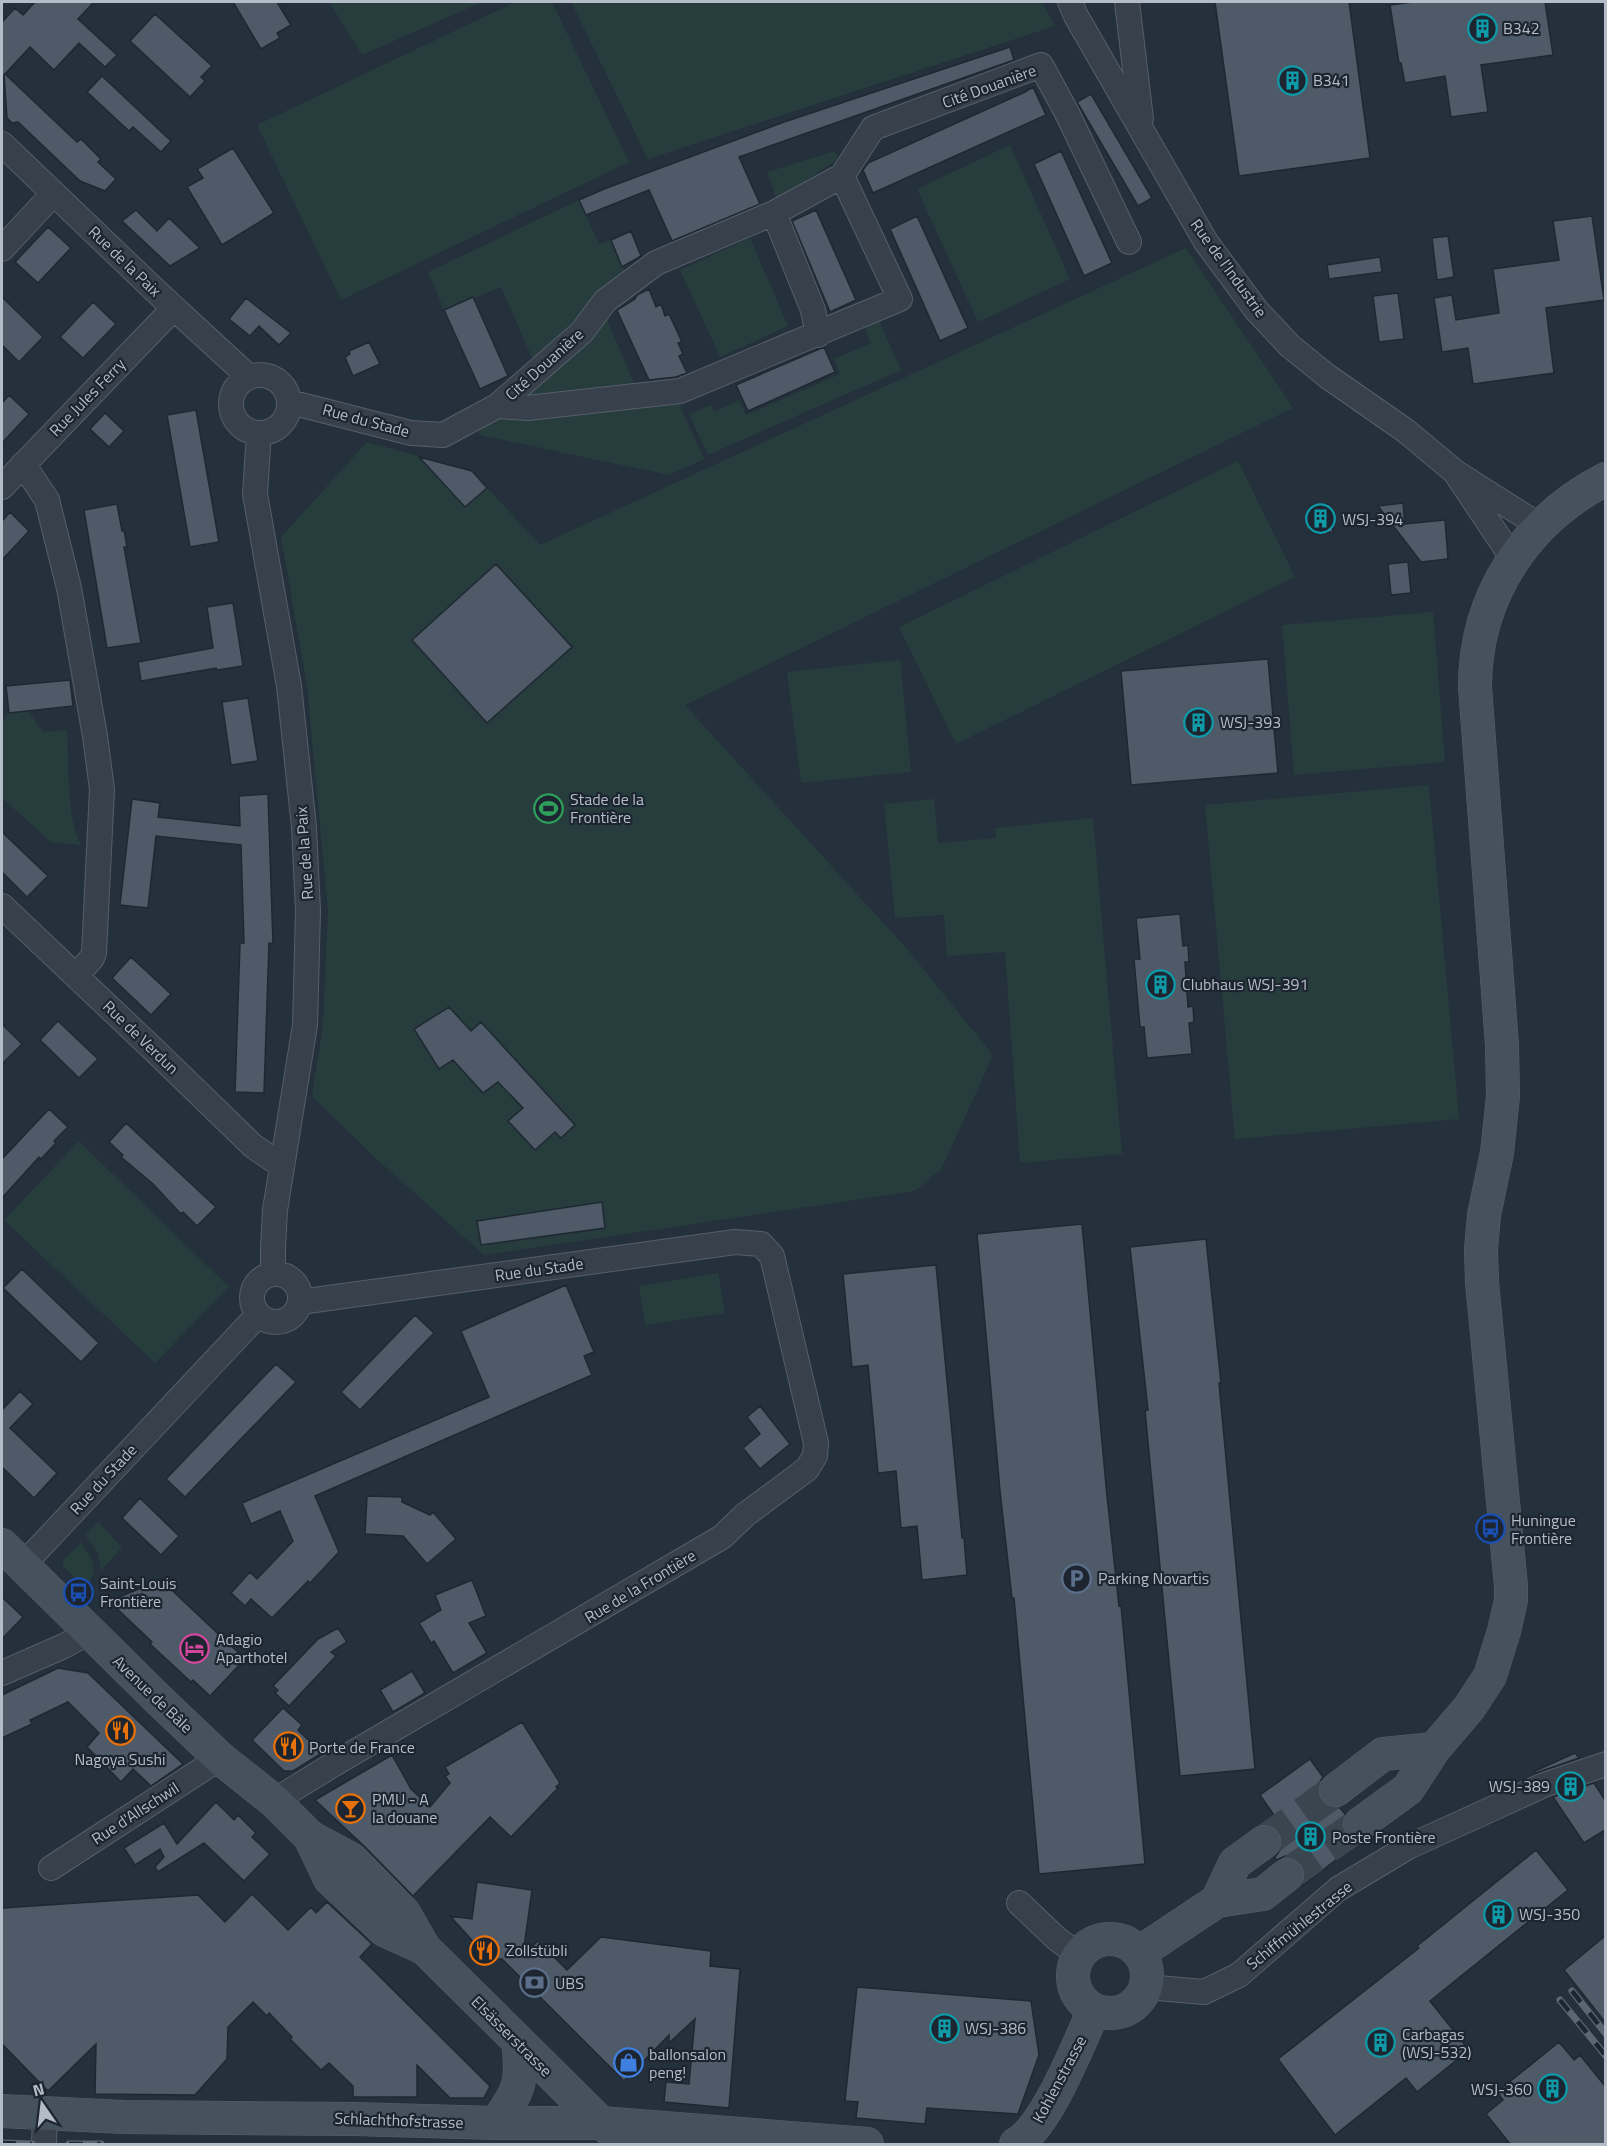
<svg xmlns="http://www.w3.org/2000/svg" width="1607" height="2146" viewBox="0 0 1607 2146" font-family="'Titillium Web',sans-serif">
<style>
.green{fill:#273d3d}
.building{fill:#4e5a67;stroke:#1f2832;stroke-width:1.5}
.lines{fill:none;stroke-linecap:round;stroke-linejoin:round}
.secondary-tunnel{stroke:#3a4550;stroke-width:33;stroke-dasharray:33 16;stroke-linecap:butt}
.minor-casing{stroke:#565f69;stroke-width:26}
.secondary-casing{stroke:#565f69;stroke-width:34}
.minor{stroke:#38414b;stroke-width:24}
.secondary{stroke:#46515e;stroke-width:33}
.rail-casing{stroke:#5a6672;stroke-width:7}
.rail{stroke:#1d2630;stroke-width:4.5;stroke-dasharray:14;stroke-linecap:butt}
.labels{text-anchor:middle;stroke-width:4.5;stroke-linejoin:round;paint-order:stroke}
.poi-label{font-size:16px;fill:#b4bcc7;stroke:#1d2630;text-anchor:start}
.street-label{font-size:16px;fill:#b4bcc7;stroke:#1d2630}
</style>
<rect width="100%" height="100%" fill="#24303b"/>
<path class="green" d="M329 2H482L362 55Z
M515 2H552L629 162 341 300 257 125Z
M571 2H1042L1055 26 648 159Z
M1010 145 1070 279 978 322 917 189Z
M835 151 838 159 777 200 767 172Z
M579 200 599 244 611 240 626 274 579 324 533 360 501 287 444 310 428 272Z
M750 238 788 326 720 357 680 270Z
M1186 248 1293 408 685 705 908 950 993 1055 942 1168 915 1191 484 1255 372 1155 312 1096 323 1025 328 911 307 686 281 537 367 442 472 471 540 545Z
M606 317 636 388 527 398 525 392 531 386 586 345Z
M879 320 901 370 708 455 689 414 711 405 714 412 739 400 746 415 840 374 834 359 871 343 865 327Z
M678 401 704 459 669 475 480 435 477 426 481 421Z
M1238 461 1295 577 956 744 899 627Z
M1433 612 1445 762 1294 775 1282 625Z
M900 660 911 772 801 783 787 672Z
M28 711 43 732 67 730C69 762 66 817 81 845L51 842 2 798V722L9 713Z
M1429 785 1459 1119 1235 1139 1205 805Z
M934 799 938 843 996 838 995 828 1093 818 1122 1154 1020 1163 1005 952 947 956 944 915 895 918 884 804Z
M79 1141 229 1287 155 1363 4 1220Z
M718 1273 725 1313 645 1325 639 1286Z
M98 1522 122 1547 101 1571 97 1551 85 1535Z
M81 1543C96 1562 97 1570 86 1590L63 1566V1560Z"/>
<path class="building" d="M35 2H94L78 19 117 55 105 67 79 43 54 70 30 47 5 74 77 142 81 139 101 159 98 162 116 179 105 191 80 181 18 122 12 123 7 118 4 75 2 78V22L15 8 23 15Z
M233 2H277L291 25 277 33 280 38 261 49Z
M1215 2H1349L1370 158 1239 176Z
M1413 2H1545L1553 55 1481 65 1488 112 1451 117 1445 76 1405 83 1401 63H1399L1390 5Z
M155 14 212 66 201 77 205 81 190 97 130 41Z
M1010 47 1014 60 739 157 760 204 672 241 649 190 586 215 579 200 604 189 784 122Z
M102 76 171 141 161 152 133 127 129 131 87 92Z
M1033 87 1046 115 873 193 863 170 868 163 1025 92Z
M1091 94 1152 198 1138 206 1077 102Z
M233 148 274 213 222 245 187 187 203 178 197 169Z
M1061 151 1112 263 1084 276 1034 164Z
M136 210 157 231 169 218 200 248 170 266 122 221Z
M816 210 856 300 830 312 792 221Z
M917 216 968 328 940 341 890 229Z
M1592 216 1604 300 1546 308 1554 373 1473 384 1468 348 1442 352 1434 298 1452 295 1456 320 1499 313 1493 269 1559 260 1553 221Z
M48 227 71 248 38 283 15 262Z
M631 231 641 256 622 267 611 240Z
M1448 236 1454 277 1437 280 1432 238Z
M1380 257 1382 272 1329 279 1327 265Z
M649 289 656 307 661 304 665 316 669 314 682 342 678 343 683 354 679 356 687 373 676 377 649 380 619 315 617 310 635 299 637 295Z
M1398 293 1404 339 1379 342 1373 296Z
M2 297 43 337 19 362 2 345Z
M473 297 508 376 480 389 444 310Z
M246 298 291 333 279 345 259 326 250 336 229 319Z
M93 302 116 324 83 358 60 337Z
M369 342 380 364 353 376 345 357 350 354 349 351Z
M824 347 835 372 748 411 736 385Z
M9 395 29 414 2 443V403Z
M196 410 219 542 190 547 167 415Z
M105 413 124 431 109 447 90 429Z
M419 457 472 471 487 488 465 507Z
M1403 503 1405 524 1445 520 1448 559 1421 562 1378 506Z
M117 504 122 531 124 530 127 547H124L141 643 107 648 84 510Z
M1330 504 1333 532 1312 533 1310 506Z
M10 512 29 531 2 560V521Z
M1408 562 1411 593 1391 595 1388 564Z
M496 564 572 647 487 723 412 640Z
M233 603 243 666 217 670 216 668 141 681 138 662 213 648 207 607Z
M1268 659 1278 773 1131 785 1121 671Z
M70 680 73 706 9 713 6 686Z
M248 698 258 761 231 765 222 702Z
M268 794 273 944 269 943 264 1093 235 1092 240 943H244L241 845 156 836 148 908 120 905 132 799 160 803 158 817 240 826 239 796Z
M2 832 48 876 27 897 2 872Z
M1180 914 1183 946 1188 945 1189 962H1185L1188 1007 1193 1006 1194 1022 1189 1023 1192 1054 1147 1058 1144 1027H1140L1134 959H1140L1136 918Z
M131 957 171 994 151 1015 112 978Z
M449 1007 471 1031 481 1022 575 1125 561 1138 555 1132 535 1150 508 1121 523 1108 498 1082 483 1093 453 1060 439 1069 414 1029Z
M58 1021 98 1059 79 1078 40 1040Z
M2 1024 22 1044 2 1064Z
M49 1109 68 1127 54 1141 56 1143 41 1159 39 1157 2 1198V1159Z
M126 1123 216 1207 197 1226 183 1212 181 1214 153 1184 121 1157 123 1155 109 1142Z
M602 1202 605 1228 481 1245 477 1221Z
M1082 1224 1107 1496 1119 1606 1121 1605 1145 1864 1039 1874 1014 1598H1012L1000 1491 977 1234Z
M1206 1239 1221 1383H1219L1255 1769 1180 1776 1145 1411 1148 1410 1130 1247Z
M936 1265 962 1538H964L967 1575 922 1580 917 1526 901 1528 896 1471 878 1473 868 1365 852 1367 843 1274Z
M22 1269 99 1343 81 1362 3 1288Z
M566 1285 594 1352 584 1356 592 1375 315 1496 339 1552 310 1583 308 1581 272 1618 251 1599 245 1606 231 1593 250 1572 257 1579 293 1541 280 1511 251 1524 242 1503 489 1397 461 1331Z
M415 1315 434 1333 360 1410 341 1392Z
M276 1364 296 1382 185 1497 166 1479Z
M20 1391 33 1404 10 1428 57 1473 34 1498 2 1467V1410Z
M760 1406 790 1444 760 1469 743 1448 760 1434 747 1417Z
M367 1496 402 1497V1502L430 1515 433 1512 456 1539 427 1564 403 1536 365 1534Z
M140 1498 179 1536 161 1555 122 1518Z
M161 1580 245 1659 210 1696 193 1680 191 1682 150 1644 152 1642 109 1601Z
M472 1580 486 1616 469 1623 487 1653 453 1673 434 1641 431 1643 419 1623 441 1610 435 1595Z
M2 1597 23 1617 2 1639Z
M338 1628 347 1642 331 1652 336 1656 289 1706 275 1693 278 1690 273 1686 318 1639Z
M58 1668 88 1673 183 1764 151 1786 133 1769 121 1782 87 1747 99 1733 68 1702 30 1720 32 1724 2 1738V1695Z
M412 1671 425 1693 393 1712 380 1690Z
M283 1708 302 1725 298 1730 322 1753 293 1771H284L252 1740Z
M522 1722 560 1783 556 1787 558 1788 511 1837 490 1817 413 1896 364 1846 315 1800 392 1755 411 1789 430 1807 450 1783 445 1776 449 1774 445 1767Z
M1575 1753 1579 1758 1536 1773 1535 1771Z
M1310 1759 1323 1777 1319 1783 1317 1792 1321 1801 1329 1807 1340 1808 1345 1814 1341 1825 1345 1835 1352 1841 1359 1842 1302 1886 1306 1873 1301 1863 1293 1857 1285 1856 1276 1860 1275 1857 1281 1849 1283 1839 1279 1831 1269 1824 1276 1818 1260 1795Z
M1594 1783 1605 1800V1830L1584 1843 1553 1797Z
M216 1802 234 1820 238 1815 256 1833 252 1837 270 1854 244 1881 204 1843 158 1872 155 1867 164 1857 160 1849 135 1865 124 1848 164 1823 177 1844Z
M1536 1850 1568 1890 1430 2001 1469 2050 1417 2092 1406 2078 1335 2135 1278 2059 1419 1948 1417 1946Z
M477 1882 532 1890 523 1954 538 1941 567 1970 601 1937 711 1951 710 1966 740 1969 729 2108 664 2102 666 2082 689 2084 695 2019 669 2043V2035L624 2081 502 1959H489L450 1916 472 1919Z
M252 1894 288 1930 311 1907 316 1913 327 1902 372 1944 360 1957 490 2086 484 2098H450L417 2065V2097H353V2086L329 2063 321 2070 290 2039 292 2037 269 2013 267 2016 253 2002 228 2027 227 2059 195 2095 95 2094 96 2044 48 2091 2 2044V1908L198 1895 225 1922Z
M1605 1936V2022L1564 1970Z
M857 1987 1031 2001 1039 2055 1018 2114 927 2108 925 2124 856 2118 858 2102 845 2101Z
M1559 2042 1574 2060 1580 2055 1605 2086V2145H1511L1486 2114 1503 2100 1497 2092Z"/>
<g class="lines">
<path class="secondary-tunnel" d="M1264 1842 1336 1790
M1287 1875 1360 1824"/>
<defs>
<path id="minor" d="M1070 2 1076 16 1206 242 1257 311 1290 346 1327 376 1406 431 1455 472
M1127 2 1141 119
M2 144 161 296 249 377
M842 176 873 128 1041 65 1067 113 1129 242
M774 213 813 310 818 335
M2 249 53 194
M231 404a29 29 0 1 1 58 0a29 29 0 1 1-58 0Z
M290 402 411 433 443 435 497 406 582 332 605 301 656 263 774 213 842 176 900 299 680 391 528 408 497 406
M259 433 255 494 289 686 304 827 308 911 305 1025 275 1210 273 1249V1274
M23 464 47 500 69 588 95 736 102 789 94 953 92 958 76 976
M2 487 174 308
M1513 559 1455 472 1540 526
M2 906 152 1048 253 1146 282 1166
M252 1298a24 24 0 1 1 48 0a24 24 0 1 1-48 0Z
M23 1565 258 1315
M2 1673 64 1646 89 1632
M274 1801 334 1764 722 1537 745 1515 807 1469 815 1456 816 1443 772 1256 761 1244 735 1242 300 1302
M51 1868 220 1758
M1019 1903 1057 1939 1079 1955
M1146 1987 1204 1992 1239 1975 1338 1889 1408 1847 1544 1785 1606 1764
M44 2144 45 2115"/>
<path id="secondary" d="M2 1545 160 1701 220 1758 274 1801 310 1837 351 1859 404 1913 424 1948 601 2123 630 2144
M1336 1790 1383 1754 1434 1749
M1360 1824 1408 1789 1434 1749 1469 1708 1490 1676 1504 1631 1511 1600V1586L1482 1282 1481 1249 1484 1215 1497 1153 1503 1096 1502 1045 1475 687C1475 596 1526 520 1606 479
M310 1837 330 1879 384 1930 424 1948
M1217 1901 1235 1863 1264 1842
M1073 1976a37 37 0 1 1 74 0a37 37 0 1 1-74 0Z
M1139 1953 1217 1901 1263 1894 1287 1875
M2 2111 123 2117 353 2119 496 2123H601L867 2144
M496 2123C520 2090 523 2082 518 2041
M1016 2144C1046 2128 1079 2043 1094 2010"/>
</defs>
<use href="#minor" class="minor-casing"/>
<use href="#secondary" class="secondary-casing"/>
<use href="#minor" class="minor"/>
<use href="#secondary" class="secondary"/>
<defs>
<path id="rail" d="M1572 1991 1606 2034
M1560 2000 1606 2056
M2 2143 32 2144
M69 2144H101"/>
</defs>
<use href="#rail" class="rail-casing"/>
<use href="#rail" class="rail"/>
</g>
<defs>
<symbol id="building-ring" viewBox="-11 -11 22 22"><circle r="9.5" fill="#1d2630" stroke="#0f9aa8" stroke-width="1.5"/><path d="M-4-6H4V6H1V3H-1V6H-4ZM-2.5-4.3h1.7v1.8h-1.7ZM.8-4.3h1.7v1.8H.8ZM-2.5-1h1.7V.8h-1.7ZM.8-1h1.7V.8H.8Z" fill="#0f9aa8"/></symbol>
<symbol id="stadium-ring" viewBox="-11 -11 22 22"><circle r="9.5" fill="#1d2630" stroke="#2e9e5b" stroke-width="1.5"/><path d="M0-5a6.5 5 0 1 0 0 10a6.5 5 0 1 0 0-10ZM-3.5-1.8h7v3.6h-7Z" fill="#2e9e5b"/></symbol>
<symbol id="bus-ring" viewBox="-11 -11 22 22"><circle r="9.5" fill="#1d2630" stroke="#1a4fb4" stroke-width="1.5"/><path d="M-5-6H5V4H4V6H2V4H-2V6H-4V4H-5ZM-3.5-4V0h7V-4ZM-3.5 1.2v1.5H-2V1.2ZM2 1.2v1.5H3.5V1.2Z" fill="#1a4fb4"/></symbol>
<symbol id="parking-ring" viewBox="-11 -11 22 22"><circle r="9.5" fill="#1d2630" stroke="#5c6f8a" stroke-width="1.5"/><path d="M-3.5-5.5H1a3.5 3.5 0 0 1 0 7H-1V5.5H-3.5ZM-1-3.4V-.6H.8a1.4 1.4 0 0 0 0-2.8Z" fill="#5c6f8a"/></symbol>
<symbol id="hotel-ring" viewBox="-11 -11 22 22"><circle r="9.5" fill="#1d2630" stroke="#d1479c" stroke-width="1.5"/><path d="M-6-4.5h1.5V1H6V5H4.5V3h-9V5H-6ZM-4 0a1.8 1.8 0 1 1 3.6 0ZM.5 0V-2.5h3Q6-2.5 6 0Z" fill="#d1479c"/></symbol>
<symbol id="restaurant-ring" viewBox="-11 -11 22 22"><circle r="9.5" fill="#1d2630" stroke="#e8710a" stroke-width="1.5"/><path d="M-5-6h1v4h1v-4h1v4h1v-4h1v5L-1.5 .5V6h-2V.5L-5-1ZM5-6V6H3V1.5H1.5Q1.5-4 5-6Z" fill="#e8710a"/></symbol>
<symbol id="bar-ring" viewBox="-11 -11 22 22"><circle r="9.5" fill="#1d2630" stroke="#e8710a" stroke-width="1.5"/><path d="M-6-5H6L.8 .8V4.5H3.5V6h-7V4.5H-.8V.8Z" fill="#e8710a"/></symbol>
<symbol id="bank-ring" viewBox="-11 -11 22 22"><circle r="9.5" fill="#1d2630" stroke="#5c6f8a" stroke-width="1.5"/><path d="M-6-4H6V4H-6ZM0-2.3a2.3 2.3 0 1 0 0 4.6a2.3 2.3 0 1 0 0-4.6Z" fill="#5c6f8a"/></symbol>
<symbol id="shop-ring" viewBox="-11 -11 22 22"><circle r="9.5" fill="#1d2630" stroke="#3f7fe0" stroke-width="1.5"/><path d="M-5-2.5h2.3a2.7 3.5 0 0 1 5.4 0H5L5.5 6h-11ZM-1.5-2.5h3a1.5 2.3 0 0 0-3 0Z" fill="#3f7fe0"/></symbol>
</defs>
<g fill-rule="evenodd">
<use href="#building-ring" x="1466" y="12" width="33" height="33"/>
<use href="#building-ring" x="1276" y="64" width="33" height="33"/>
<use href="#building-ring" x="1304" y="502" width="33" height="33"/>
<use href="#building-ring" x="1182" y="706" width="33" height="33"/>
<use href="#stadium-ring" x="532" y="792" width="33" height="33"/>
<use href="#building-ring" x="1144" y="968" width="33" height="33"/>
<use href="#bus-ring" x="1474" y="1512" width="33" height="33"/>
<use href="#parking-ring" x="1060" y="1562" width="33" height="33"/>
<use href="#bus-ring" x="62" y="1576" width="33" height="33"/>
<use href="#hotel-ring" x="178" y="1632" width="33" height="33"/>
<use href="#restaurant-ring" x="104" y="1714" width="33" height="33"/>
<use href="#restaurant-ring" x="272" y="1730" width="33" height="33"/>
<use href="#building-ring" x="1554" y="1770" width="33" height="33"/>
<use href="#bar-ring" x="334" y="1792" width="33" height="33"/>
<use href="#building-ring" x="1294" y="1820" width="33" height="33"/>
<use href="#building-ring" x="1482" y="1898" width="33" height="33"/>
<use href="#restaurant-ring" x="468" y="1934" width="33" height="33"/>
<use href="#bank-ring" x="518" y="1966" width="33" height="33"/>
<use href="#building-ring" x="928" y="2012" width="33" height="33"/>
<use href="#building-ring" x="1364" y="2026" width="33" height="33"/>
<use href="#shop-ring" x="612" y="2046" width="33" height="33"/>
<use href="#building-ring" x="1536" y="2072" width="33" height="33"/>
</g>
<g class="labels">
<g class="poi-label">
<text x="1503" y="34">B342</text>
<text x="1313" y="86">B341</text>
<text x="1342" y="525">WSJ-394</text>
<text x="1220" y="728">WSJ-393</text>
<text x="570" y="805">Stade de la<tspan x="570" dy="18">Frontière</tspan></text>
<text x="1182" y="990">Clubhaus WSJ-391</text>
<text x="1511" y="1526">Huningue<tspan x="1511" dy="18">Frontière</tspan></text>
<text x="1098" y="1584">Parking Novartis</text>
<text x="100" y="1589">Saint-Louis<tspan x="100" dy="18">Frontière</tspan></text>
<text x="216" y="1645">Adagio<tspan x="216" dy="18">Aparthotel</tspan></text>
<text x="309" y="1753">Porte de France</text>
<text x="120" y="1765" text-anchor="middle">Nagoya Sushi</text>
<text x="1550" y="1792" text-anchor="end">WSJ-389</text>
<text x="372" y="1805">PMU - A<tspan x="372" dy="18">la douane</tspan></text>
<text x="1332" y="1843">Poste Frontière</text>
<text x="1519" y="1920">WSJ-350</text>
<text x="506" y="1956">Zollstübli</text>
<text x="555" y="1989">UBS</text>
<text x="965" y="2034">WSJ-386</text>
<text x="1402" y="2040">Carbagas<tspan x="1402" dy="18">(WSJ-532)</tspan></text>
<text x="649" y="2060">ballonsalon<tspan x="649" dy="18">peng!</tspan></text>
<text x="1532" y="2095" text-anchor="end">WSJ-360</text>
</g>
<g class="street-label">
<text transform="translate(989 86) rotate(-20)" y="6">Cité Douanière</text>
<text transform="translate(125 261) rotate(44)" y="6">Rue de la Paix</text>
<text transform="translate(1229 268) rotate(54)" y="6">Rue de l'Industrie</text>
<text transform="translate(544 364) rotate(-42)" y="6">Cité Douanière</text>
<text transform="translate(87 397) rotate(-46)" y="6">Rue Jules Ferry</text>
<text transform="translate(366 420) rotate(15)" y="6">Rue du Stade</text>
<text transform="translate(304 853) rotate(-94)" y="6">Rue de la Paix</text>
<text transform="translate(141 1037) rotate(44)" y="6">Rue de Verdun</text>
<text transform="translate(539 1269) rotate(-8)" y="6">Rue du Stade</text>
<text transform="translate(103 1479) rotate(-47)" y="6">Rue du Stade</text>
<text transform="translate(640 1586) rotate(-31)" y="6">Rue de la Frontière</text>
<text transform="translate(153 1694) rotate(44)" y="6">Avenue de Bâle</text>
<text transform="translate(135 1813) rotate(-33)" y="6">Rue d'Allschwil</text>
<text transform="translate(1299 1925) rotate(-39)" y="6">Schiffmühlestrasse</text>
<text transform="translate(512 2036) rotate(45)" y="6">Elsässerstrasse</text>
<text transform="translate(1059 2079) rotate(-62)" y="6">Kohlenstrasse</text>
<text transform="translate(399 2120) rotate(2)" y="6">Schlachthofstrasse</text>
</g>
</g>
<rect width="1607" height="2146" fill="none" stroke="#b4bcc7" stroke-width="6"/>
<g transform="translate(42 2104) rotate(346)" stroke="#1d2630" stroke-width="4.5" paint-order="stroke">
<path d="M0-4.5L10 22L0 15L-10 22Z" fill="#b4bcc7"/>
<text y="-9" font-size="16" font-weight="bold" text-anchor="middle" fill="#b4bcc7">N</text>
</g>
</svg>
